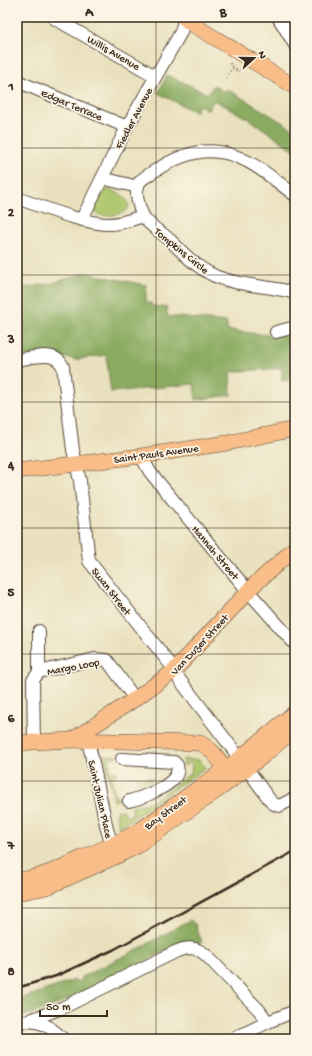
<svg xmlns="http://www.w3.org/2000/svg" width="312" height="1056" viewBox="0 0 312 1056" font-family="'Gochi Hand',sans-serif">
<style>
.green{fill:#adc66c;stroke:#747845}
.forest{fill:#8aab60;stroke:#626a3f}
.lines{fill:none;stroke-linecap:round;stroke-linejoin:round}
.minor-casing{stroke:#554536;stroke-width:14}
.major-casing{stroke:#554536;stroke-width:16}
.path{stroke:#554536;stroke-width:1.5;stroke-dasharray:1 3;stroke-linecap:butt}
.minor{stroke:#fff;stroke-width:12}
.major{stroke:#f8bd89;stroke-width:15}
.rail{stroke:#3b2a1e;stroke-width:2.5}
.grid{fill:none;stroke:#3b2a1e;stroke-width:1;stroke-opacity:0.55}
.labels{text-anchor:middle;stroke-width:3.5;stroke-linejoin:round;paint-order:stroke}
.street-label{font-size:11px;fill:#3b2a1e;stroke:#fcf5e5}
.neatline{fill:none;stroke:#3b2a1e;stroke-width:1.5}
.grid-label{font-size:13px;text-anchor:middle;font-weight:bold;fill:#3b2a1e}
</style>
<rect width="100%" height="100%" fill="#fcf5e5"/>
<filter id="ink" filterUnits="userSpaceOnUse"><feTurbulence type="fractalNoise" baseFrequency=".025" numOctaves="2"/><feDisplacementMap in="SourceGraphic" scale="8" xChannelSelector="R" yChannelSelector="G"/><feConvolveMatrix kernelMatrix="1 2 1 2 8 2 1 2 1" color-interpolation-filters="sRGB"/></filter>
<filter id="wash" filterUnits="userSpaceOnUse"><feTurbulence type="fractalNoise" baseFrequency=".012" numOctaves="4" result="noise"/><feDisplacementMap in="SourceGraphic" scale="16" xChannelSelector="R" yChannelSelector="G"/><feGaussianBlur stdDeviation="0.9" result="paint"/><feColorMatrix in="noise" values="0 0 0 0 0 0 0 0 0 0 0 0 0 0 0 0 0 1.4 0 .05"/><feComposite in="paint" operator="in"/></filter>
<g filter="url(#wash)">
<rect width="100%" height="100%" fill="#e9e1bd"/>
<path class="green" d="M106 190C116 191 131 197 128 209 119 216 105 218 96 213L94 209V206L103 192Z
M104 755 117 756 116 757H110L109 771 116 772 117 773 116 775 111 776 115 797H121L122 799 114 801Z
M183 759 199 760 206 767 119 828 116 811 123 810 126 816 132 815V807L153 801 191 773 192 765 190 762 184 766Z
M135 777 153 778 151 781 143 785 144 793H140L139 789 141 788Z"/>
<path class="forest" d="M167 75 208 94 214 85 224 92 227 89 295 130V151L252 121 214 100 208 110 199 105 195 112 158 93Z
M85 273 146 285V303H151L152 306 167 307V316L227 322V330L274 336 295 330V379L282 381V368L230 372 231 395 196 400 194 384 111 392 106 355 73 360 71 358 17 356V289L53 283Z
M190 920 195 924 202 942 197 945 191 943H181L61 1003 31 1014 17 1017V1000L75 980 76 982 82 980V977L140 948Z"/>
</g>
<g filter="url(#ink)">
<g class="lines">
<defs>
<path id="minor" d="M52 17 155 76
M278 17 295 45
M17 81 127 127
M102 178 138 187
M295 195C273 179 252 159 225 153 200 147 174 158 153 172 149 175 142 178 139 183 134 192 139 208 143 216 149 226 161 232 170 240 183 253 197 268 215 276 241 287 269 285 295 293
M17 198C43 207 84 224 110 224 121 224 133 219 143 216
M82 219 127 127 181 32 183 24V17
M276 332 295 327
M17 360C32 358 56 349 63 367L73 450 80 481 89 561 170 664 179 679 232 748 272 803 279 806 295 798
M141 456 150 472 248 591 295 644
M39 631V672
M88 740 107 829 114 852
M34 742 33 680 39 672 95 659 107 660 135 699
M122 759 174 762 177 765C178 769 178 773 175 777 167 788 142 798 129 801
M30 1020 62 1008 175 952C188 946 197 947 207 956L259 1010 268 1022
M17 1022C38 1019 48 1024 63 1039
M233 1039 268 1022 295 1011"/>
<path id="major" d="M183 17 192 24 295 87
M17 471 141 456 227 443 295 429
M72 740 135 699 174 671 254 585 295 548
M17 743 72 740 200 743C214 749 222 765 231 777
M17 880C41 878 62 867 84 857 103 849 122 841 140 830L240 758 295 712
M17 893 38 889 50 886 115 857 139 845 222 787 262 757 295 729"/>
</defs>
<use href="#minor" class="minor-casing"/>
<use href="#major" class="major-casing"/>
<path class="path" d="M226 78 232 68 239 72V71L230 64 232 61"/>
<use href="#minor" class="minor"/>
<use href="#major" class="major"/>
<path class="rail" d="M17 988 56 976 113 950 295 851"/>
</g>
</g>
<path class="grid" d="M156 17V1039M17 148H295M17 275H295M17 402H295M17 528H295M17 654H295M17 781H295M17 908H295"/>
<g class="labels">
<g class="street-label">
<text transform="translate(114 52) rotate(30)" y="4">Willis Avenue</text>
<text transform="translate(72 104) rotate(23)" y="4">Edgar Terrace</text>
<text transform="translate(133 118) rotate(-62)" y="4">Fiedler Avenue</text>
<text transform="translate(182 250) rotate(39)" y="4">Tompkins Circle</text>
<text transform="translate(156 453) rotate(-8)" y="4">Saint Pauls Avenue</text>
<text transform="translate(216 552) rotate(50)" y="4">Hannah Street</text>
<text transform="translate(112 591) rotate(52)" y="4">Swan Street</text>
<text transform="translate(199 644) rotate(-47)" y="4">Van Duzer Street</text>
<text transform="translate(73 666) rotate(-11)" y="4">Margo Loop</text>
<text transform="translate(101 799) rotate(77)" y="4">Saint Julian Place</text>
<text transform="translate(165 812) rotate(-36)" y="4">Bay Street</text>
</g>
</g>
<rect width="312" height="1056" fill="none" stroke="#fcf5e5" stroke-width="44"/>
<g transform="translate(254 58) rotate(69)" stroke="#fcf5e5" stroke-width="3" paint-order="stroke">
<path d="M0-3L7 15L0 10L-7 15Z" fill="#3b2a1e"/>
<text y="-6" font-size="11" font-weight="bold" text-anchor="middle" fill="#3b2a1e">N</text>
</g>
<path d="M40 1010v6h67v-6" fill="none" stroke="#3b2a1e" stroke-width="2"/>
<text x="46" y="1010" font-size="12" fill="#3b2a1e" stroke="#fcf5e5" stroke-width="3" paint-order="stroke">50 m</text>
<rect x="22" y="22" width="268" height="1012" class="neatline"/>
<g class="grid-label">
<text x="89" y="16">A</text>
<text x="223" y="16">B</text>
<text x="11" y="90">1</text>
<text x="11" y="216">2</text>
<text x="11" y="343">3</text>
<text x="11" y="469">4</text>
<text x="11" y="596">5</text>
<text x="11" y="722">6</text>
<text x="11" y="849">7</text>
<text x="11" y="975">8</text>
</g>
</svg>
